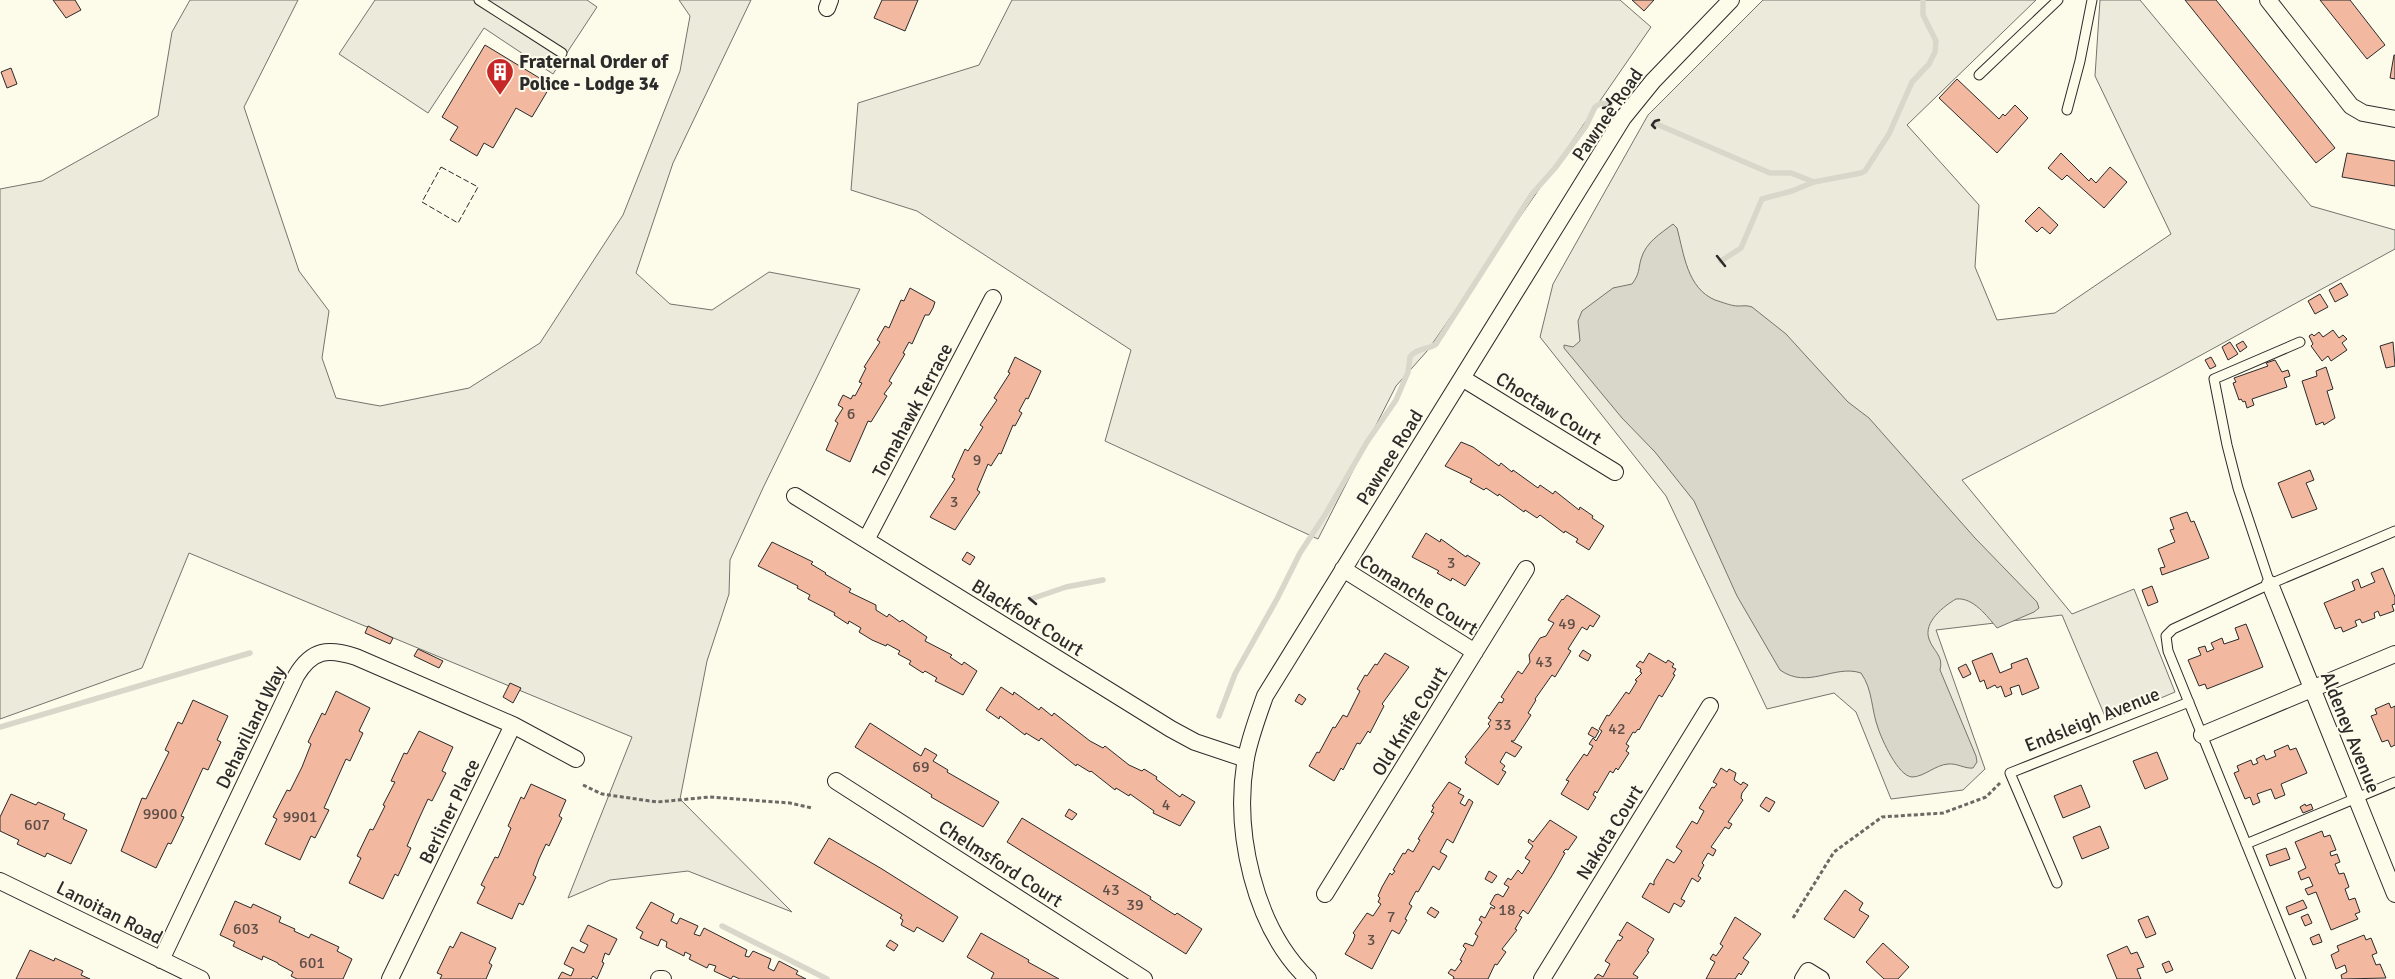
<svg xmlns="http://www.w3.org/2000/svg" width="2395" height="979" viewBox="0 0 2395 979" font-family="Signika,sans-serif">
<style>
.green{fill:#ecebdb;stroke:#74746e}
.parking{fill:#eceadb;stroke:#74746e}
.water{fill:#d8d7c9;stroke:#74746e}
.lines{fill:none;stroke-linecap:round;stroke-linejoin:round}
.stream{stroke:#d8d7c9;stroke-width:5.5}
.building{fill:#f2b8a0;stroke:#2b2b2b}
.service-casing{stroke:#2b2b2b;stroke-width:11}
.minor-casing{stroke:#2b2b2b;stroke-width:18}
.path{stroke:#6a6964;stroke-width:3;stroke-dasharray:4 2.5;stroke-linecap:butt}
.service{stroke:#fdfbea;stroke-width:9}
.minor{stroke:#fdfbea;stroke-width:16}
.fence{stroke:#2b2b2b;stroke-width:1;stroke-dasharray:6 2.5;stroke-linecap:butt}
.wall{stroke:#2b2b2b;stroke-width:2.5}
.labels{text-anchor:middle;stroke-width:4;stroke-linejoin:round;paint-order:stroke}
.number-label{font-size:16px;fill:#5d4e48}
.poi-label{font-size:19px;font-weight:bold;fill:#2b2b2b;stroke:#fdfbea;text-anchor:start}
.street-label{font-size:19px;fill:#2b2b2b;stroke:#fdfbea}
</style>
<rect width="100%" height="100%" fill="#fdfbea"/>
<path class="green" d="M190 0H298L244 107 299 271 329 311 322 358 336 398 380 406 469 388 540 343 623 215 680 71 690 16 679 0H751L673 163 636 273 670 304 712 310 769 272 860 289 763 488 730 560 729 594 707 661 680 799 792 912 688 871 610 880 568 898 632 737 189 553 142 668 0 719V189L42 181 158 116 172 32Z
M1012 0H1620L1651 27 1428 350 1396 386 1318 539 1105 441 1131 350 917 211 851 190 858 103 979 65Z
M1763 0H2036L1907 125 1979 205 1975 267 1997 320 2055 313 2171 234 2095 76 2100 0H2140L2311 206 2395 230V249L2161 377 1962 480 2072 614 2134 589 2175 692 2107 721 2062 615 1936 630 1985 769 1963 790 1891 799 1856 712 1834 693 1767 709 1666 496 1540 337 1553 284 1648 115Z"/>
<path class="parking" d="M375 0H587L597 7 553 74 484 28 428 113 339 54Z"/>
<path class="water" d="M1673 224 1677 228C1684 254 1687 288 1715 300 1722 302 1731 306 1738 306 1744 306 1746 305 1752 307L1786 334 1848 402 1869 418 1975 538 2037 602 2039 608 2034 612 1997 628C1987 616 1973 597 1956 599 1944 606 1923 622 1929 639 1933 651 1944 656 1940 670L1976 756 1977 762 1973 768C1965 769 1957 763 1948 764 1935 765 1924 777 1912 777 1898 776 1882 740 1878 728 1871 709 1873 690 1861 673 1834 664 1808 690 1780 670L1737 596 1694 501 1655 452 1622 418 1564 348V345L1573 347 1580 341 1578 321 1582 311 1613 288 1632 284C1640 273 1638 270 1641 259 1646 242 1660 234 1673 224Z"/>
<g class="lines">
<path class="stream" d="M1654 123 1770 173H1791L1814 182
M1721 261 1741 248 1762 199 1792 191 1814 182 1861 173 1865 171 1889 134 1912 82 1929 64 1935 52 1936 41 1923 15V0
M1031 599 1066 587 1103 580
M1219 716 1235 674 1277 599 1300 553 1325 515 1367 442 1396 400 1408 372 1410 357C1416 348 1428 350 1436 344L1532 194 1555 168 1586 126 1595 107 1601 103 1610 105
M0 727 250 653
M722 926 827 979"/>
</g>
<path class="building" d="M53 0H75L81 10 66 18Z
M882 0H918L905 31 874 18Z
M1632 0H1654L1644 11Z
M2185 0H2216L2335 148 2316 163Z
M2320 0H2350L2385 45 2367 59Z
M485 45 551 85 532 117 516 108 493 148 484 143 477 156 450 140 458 127 442 117Z
M2394 55H2395V79L2390 78Z
M11 68 17 84 7 88 1 72Z
M1957 79 1999 119 2003 114 2005 116 2015 105 2028 118 1997 153 1939 98Z
M2061 153 2089 181 2091 178 2096 183 2110 167 2127 182 2104 208 2067 175 2062 180 2048 168Z
M2347 153 2395 161V186L2342 177Z
M2039 207 2058 225 2050 234 2042 227 2037 232 2025 221Z
M2341 283 2348 295 2335 302 2329 290Z
M910 288 935 302 933 308 929 315H925L912 344 909 342 903 353 905 354 889 381 892 383 884 394 887 396 871 422 868 421 850 462 826 450 838 423 835 421 843 408 838 405 843 395 851 399 853 395 855 396 862 383 859 382 866 368 864 367 880 342 877 340 885 326 889 328 901 300 904 301Z
M2320 294 2328 307 2315 314 2308 301Z
M2333 330 2339 338 2343 335 2347 339 2342 343 2347 350 2331 361 2328 356 2322 361 2311 346 2313 344 2309 336 2312 334 2314 336 2319 332 2323 337Z
M2243 341 2247 347 2240 352 2236 345Z
M2230 342 2238 354 2228 360 2222 347Z
M2393 342 2395 366 2386 368 2380 346Z
M1015 357 1041 371 1028 399 1026 398 1019 411 1022 413 1015 426 1013 425 1001 454 999 453 991 466 988 464 977 490 980 492 955 530 930 517 955 479 952 477 965 449 968 451 983 427 980 425 997 400 994 398 1010 373 1008 372Z
M2211 357 2216 366 2210 369 2205 360Z
M2275 360 2282 372 2288 370 2290 376 2284 378 2287 387 2252 399 2254 405 2247 408 2245 401 2243 402 2241 399 2239 400 2233 383 2236 382 2234 378 2268 366 2266 363Z
M2326 367 2333 389 2327 391 2335 418 2324 425 2323 422 2316 425 2302 381 2317 376 2316 371Z
M1461 442 1473 447 1499 466 1501 463 1512 472 1513 470 1538 488 1540 485 1553 494 1555 491 1579 510 1580 507 1593 516 1592 518 1604 526 1589 550 1576 542 1578 539 1565 531 1564 533 1540 515 1537 518 1525 510 1524 512 1499 494 1498 496 1486 488 1484 490 1470 482 1472 479 1445 466Z
M2310 470 2314 480 2306 483 2317 509 2292 518 2278 483Z
M2187 512 2191 522 2194 521 2209 558 2162 575 2160 568 2165 567 2158 549 2175 542 2170 530 2174 529 2170 518Z
M1426 533 1440 542 1441 539 1466 557 1467 555 1480 563 1465 586 1452 578 1451 581 1437 573 1439 571 1412 557Z
M772 542 813 562 811 564 826 573 825 574 851 589 849 592 876 605V610L887 617 889 614 900 622 902 620 927 637 925 641 952 655 950 657 962 665 964 662 977 671 963 695 935 681 937 678 925 671 923 673 909 664 911 661 898 654 900 651 887 644 886 646 872 640 859 632 861 628 849 621 848 624 834 615 835 613 808 599 810 595 797 588 798 586 758 566Z
M967 552 975 557 970 565 962 560Z
M2383 568 2395 597V604L2392 605 2394 611 2380 616 2378 611 2374 613 2375 618 2362 623 2360 619 2355 621 2357 626 2343 632 2341 627 2335 629 2324 603 2355 590 2352 582 2358 579 2361 588 2375 582 2371 573Z
M2152 586 2158 602 2148 606 2142 590Z
M1567 595 1600 616 1593 627 1590 625 1587 630 1582 627 1568 649 1571 651 1555 677 1552 675 1535 699 1536 700 1528 713 1531 715 1514 741H1511L1522 747 1515 757 1506 752 1500 762 1505 766 1502 770 1506 772 1498 785 1465 763 1467 759 1465 757 1490 726 1488 724 1491 720 1488 718 1499 702 1502 703 1504 699 1501 697 1518 671 1522 674 1530 662 1529 655 1540 638 1546 636 1554 623 1548 620 1562 599 1563 600Z
M2246 624 2263 667 2207 689 2205 684 2199 686 2188 660 2201 655 2198 648 2205 646 2207 652 2214 649 2211 643 2222 638 2224 644 2239 639 2235 628Z
M368 626 393 638 390 644 365 633Z
M418 649 443 661 439 668 414 656Z
M1583 650 1591 655 1588 661 1579 656Z
M1385 653 1409 667 1382 704 1384 706 1370 733 1368 731 1360 744 1357 743 1343 770 1341 768 1334 781 1309 766 1317 752 1319 753 1333 727 1335 728 1343 715 1347 717 1360 691 1357 689 1365 675 1367 676 1375 664 1377 665Z
M1649 653 1666 663 1668 660 1674 664 1672 667 1676 669 1673 674 1675 675 1662 697 1659 695 1639 730 1638 729 1635 733 1633 732 1626 744 1629 746 1626 751 1629 753 1618 770 1616 768 1613 773 1610 771 1597 793 1595 791 1593 795 1596 797 1588 810 1561 794 1569 781 1566 780 1584 754 1587 756 1593 746 1589 744 1593 738 1596 741 1602 731 1599 729 1607 715 1609 716 1626 692 1629 694 1637 681 1635 680 1642 673 1640 672 1641 669 1636 666 1640 661 1643 663Z
M1992 653 2000 673 2012 668 2011 664 2027 658 2039 688 2022 695 2019 685 2010 688 2012 694 2005 697 2001 686 1997 688 1995 685 1987 689 1984 680 1980 682 1972 661Z
M1966 664 1971 674 1963 678 1958 668Z
M510 683 521 688 513 703 503 697Z
M1001 687 1013 695 1014 692 1039 710 1041 707 1052 716 1054 713 1090 741 1103 748 1105 746 1129 765 1142 771 1144 769 1157 777 1156 779 1180 797 1182 794 1195 802 1180 826 1153 813 1154 811 1130 794 1129 796 1116 788 1115 790 1091 771 1090 772 1077 764 1076 766 1041 738 1039 741 1026 733 1025 735 1000 716 999 719 986 710Z
M336 691 370 708 359 731 363 733 350 761 346 759 324 808 329 810 315 838 311 836 300 860 265 844 277 819 273 817 287 790 290 791 302 767 311 744 308 742 322 713 325 715Z
M1299 694 1306 699 1302 705 1295 701Z
M193 700 228 716 217 740 221 742 208 770 203 768 181 816 184 817 171 844 168 843 156 868 121 851 142 798 146 799 169 752 165 750 178 722 182 724Z
M2389 703 2391 708 2395 706V745L2391 747 2388 740 2382 742 2371 716 2377 714 2375 709Z
M870 723 921 756 925 748 937 755 933 761 948 770 947 772 999 802 983 827 931 797 932 795 855 747Z
M1592 727 1599 731 1595 738 1588 734Z
M419 731 453 747 442 771 446 773 432 801 428 799 417 823 407 846 411 848 398 876 395 874 383 899 349 883 361 858 357 856 370 829 373 830 385 806 383 805 395 782 391 781 404 753 407 754Z
M2288 745 2290 750 2296 748 2307 773 2281 784 2285 795 2275 799 2271 789 2257 794 2260 802 2253 805 2250 797 2245 799 2234 773 2239 771 2237 766 2251 760 2253 765 2258 763 2256 759 2264 755 2266 760 2276 756 2274 751Z
M2157 752 2168 779 2145 789 2133 761Z
M1721 768 1727 772 1729 769 1736 773 1734 780 1741 785 1743 782 1748 785 1742 793 1741 798 1743 800 1728 822 1732 824 1729 829 1725 827 1711 847 1716 850 1713 856 1708 853 1702 863 1704 865 1698 876 1701 878 1698 882 1692 878 1681 899 1685 901 1681 907 1674 903 1669 913 1642 897 1650 883 1654 885V881L1667 859 1674 863 1682 851 1676 847 1692 821 1697 824 1704 811 1699 808 1712 787 1714 788 1717 784 1713 782Z
M1449 782 1461 789 1458 793 1464 796 1460 803 1465 806 1469 799 1473 802 1453 843 1447 839 1440 852 1447 856 1439 870 1433 866 1418 892 1416 891 1409 904 1412 906 1405 919 1407 920 1399 934 1392 930 1372 969 1345 954 1353 941 1355 935 1353 933 1367 913 1373 916 1381 904 1378 902 1380 898 1378 896 1382 887 1390 873 1392 875 1395 871 1393 870 1403 853 1405 854 1408 849 1413 852 1420 840 1418 839 1434 813 1431 812 1434 807 1432 806Z
M531 784 566 800 559 816 562 818 549 846 546 844 539 859 533 875 536 877 523 905 519 903 512 919 477 903 485 887 481 885 495 857 498 858 511 828 508 826 521 797 524 799Z
M2081 785 2090 807 2063 818 2054 796Z
M11 794 36 805 38 802 65 814 63 819 87 830 71 864 47 853 45 857 17 844 19 840 0 831V817Z
M1766 797 1775 802 1769 812 1760 806Z
M2305 804 2306 806 2311 804 2313 809 2303 813 2300 807Z
M1069 809 1077 814 1072 820 1065 816Z
M1022 818 1151 897 1150 899 1175 915 1177 913 1202 929 1186 954 1007 842Z
M1550 820 1577 837 1568 850 1566 849 1563 852 1565 853 1553 874 1528 914 1523 910 1519 916 1522 917 1515 929 1517 930 1502 949 1506 952 1497 965 1495 964 1488 979H1453L1454 977 1448 973 1451 969 1455 971 1462 961 1460 960 1466 949 1463 946 1465 943 1473 946 1478 936 1475 934 1482 922 1479 920 1481 916 1485 918 1491 907 1494 909 1495 907 1490 904 1495 895 1498 894 1503 897 1509 887 1504 884 1508 878 1511 880 1518 870 1522 874 1530 861 1525 858 1533 846 1528 842 1529 839 1533 842Z
M2100 826 2109 848 2082 859 2073 837Z
M2322 831 2324 837 2330 835 2336 850 2330 852 2331 856 2337 854 2340 862 2335 864 2339 874 2344 873 2349 887 2345 889 2349 900 2355 898 2360 912 2355 914 2358 919 2331 930 2316 892 2308 895 2305 889 2313 886 2309 877 2301 880 2298 872 2306 868 2295 842Z
M829 838 882 869 958 917 943 942 917 927 914 932 901 925 903 920 900 918 902 915 814 863Z
M2286 848 2290 859 2270 866 2266 855Z
M1489 871 1497 876 1492 883 1485 879Z
M1845 890 1863 903 1859 910 1869 916 1854 938 1824 919Z
M2303 900 2307 908 2289 915 2286 907Z
M235 901 251 908 253 904 281 917 279 922 295 929 294 931 309 938 311 934 339 947 337 951 352 959 343 979H297L291 976 293 972 278 964V963L263 956 262 960 233 946 235 942 220 935Z
M651 902 674 914 671 921 677 924 680 918 698 926 694 934 700 936 704 928 747 950 745 956 749 957 753 951 771 959 768 968 774 971 779 961 798 971 796 974 806 979H740L733 976 731 979 714 971 716 966 709 964 707 968 689 959 691 955 685 952 684 956 666 947 667 942 661 939 658 946 640 938 643 932 636 928Z
M1431 907 1439 912 1435 918 1427 913Z
M2308 914 2312 923 2305 926 2301 917Z
M2148 916 2156 934 2146 938 2138 920Z
M1735 917 1761 934 1743 958 1749 962 1741 975 1739 973 1735 979H1706L1715 962 1710 959 1713 954 1716 956 1723 946 1720 944Z
M1627 922 1654 939 1647 951 1649 952 1633 974 1638 977 1637 979H1594L1598 974 1603 977 1610 964 1605 961 1618 940 1620 941 1623 937 1619 935Z
M588 925 617 939 609 955 605 953 602 962 604 963 597 979 593 976 591 979H558L562 972 571 976 574 969 564 964 572 947 584 953 588 945 580 941Z
M461 932 496 948 489 963 492 965 486 979H440L442 975 437 973 450 946 453 948Z
M981 933 1029 960 1028 962 1059 979H991L994 973 967 957Z
M2319 934 2322 942 2313 945 2310 938Z
M2364 935 2366 940 2371 938 2377 953 2372 955 2376 965 2380 964 2386 978 2342 979 2341 975 2347 972 2345 965 2336 969 2331 955 2339 951 2337 946Z
M890 940 898 945 894 951 886 946Z
M1883 943 1909 967 1898 979H1884L1866 962Z
M2127 946 2131 954 2137 952 2144 967 2137 969 2141 979H2117L2107 955Z
M30 950 54 961 55 958 83 971 81 975 90 979H16Z
M2169 961 2173 970 2166 973 2162 964Z"/>
<g class="lines">
<defs>
<path id="service" d="M479 0 562 53
M1979 75 2058 0
M2067 110 2080 61 2092 0
M2270 584 2238 488 2227 445 2214 379 2300 342
M2246 844 2395 782
M2057 883 2010 773 2189 702
M2301 979 2168 651 2166 636 2173 629 2270 584 2395 531"/>
<path id="minor" d="M2268 0 2351 106 2363 113 2395 119
M827 8 830 0
M1462 378 1615 472
M795 496 1171 729 1195 742 1246 759
M866 540 993 298
M1343 569 1475 652
M2270 584 2395 894
M2202 735 2395 654
M836 781 1144 979
M0 881 201 979
M1325 894 1526 569
M161 960 296 676C312 649 328 648 356 657L513 725 576 759
M390 979 513 725
M659 979H663
M1308 979C1254 927 1233 831 1246 758 1250 737 1258 716 1265 696L1623 118 1653 81 1731 0
M1542 979 1710 706
M1803 979 1808 971 1821 979"/>
</defs>
<use href="#service" class="service-casing"/>
<use href="#minor" class="minor-casing"/>
<path class="path" d="M583 785 602 794 657 802 710 797 790 803 812 808
M1793 918 1834 852 1882 817 1943 813 1986 797 2000 783"/>
<use href="#service" class="service"/>
<use href="#minor" class="minor"/>
<path class="fence" d="M441 167 478 187 458 223 422 202Z"/>
<path class="wall" d="M1603 108 1608 107 1611 103 1607 99
M1655 128 1652 125 1655 121 1659 120
M1717 256 1725 266
M1029 598 1036 604"/>
</g>
<defs>
<symbol id="building-pin" viewBox="-11 -11 22 30"><path d="M0 17L-7.5 6A9.5 9.5 0 1 1 7.5 6Z" fill="#c62828" stroke="#fdfbea"/><path d="M-4-6H4V6H1V3H-1V6H-4ZM-2.5-4.3h1.7v1.8h-1.7ZM.8-4.3h1.7v1.8H.8ZM-2.5-1h1.7V.8h-1.7ZM.8-1h1.7V.8H.8Z" fill="#fff"/></symbol>
</defs>
<g fill-rule="evenodd">
<use href="#building-pin" x="484" y="56" width="32" height="43"/>
</g>
<g class="labels">
<g class="number-label">
<text x="851" y="419">6</text>
<text x="977" y="465">9</text>
<text x="954" y="507">3</text>
<text x="1451" y="568">3</text>
<text x="1567" y="629">49</text>
<text x="1544" y="667">43</text>
<text x="1503" y="730">33</text>
<text x="1617" y="734">42</text>
<text x="921" y="772">69</text>
<text x="1166" y="810">4</text>
<text x="160" y="819">9900</text>
<text x="300" y="822">9901</text>
<text x="37" y="830">607</text>
<text x="1111" y="895">43</text>
<text x="1135" y="910">39</text>
<text x="1507" y="915">18</text>
<text x="1391" y="922">7</text>
<text x="246" y="934">603</text>
<text x="1371" y="945">3</text>
<text x="312" y="968">601</text>
</g>
<g class="poi-label">
<text x="519" y="68">Fraternal Order of<tspan x="519" dy="22">Police - Lodge 34</tspan></text>
</g>
<g class="street-label">
<text transform="translate(1607 114) rotate(-55)" y="7">Pawnee Road</text>
<text transform="translate(1549 408) rotate(32)" y="7">Choctaw Court</text>
<text transform="translate(912 410) rotate(-62)" y="7">Tomahawk Terrace</text>
<text transform="translate(1389 457) rotate(-58)" y="7">Pawnee Road</text>
<text transform="translate(1419 594) rotate(32)" y="7">Comanche Court</text>
<text transform="translate(1028 617) rotate(32)" y="7">Blackfoot Court</text>
<text transform="translate(2092 719) rotate(-22)" y="7">Endsleigh Avenue</text>
<text transform="translate(1409 721) rotate(-58)" y="7">Old Knife Court</text>
<text transform="translate(250 727) rotate(-64)" y="7">Dehavilland Way</text>
<text transform="translate(2351 732) rotate(68)" y="7">Aldeney Avenue</text>
<text transform="translate(449 811) rotate(-64)" y="7">Berliner Place</text>
<text transform="translate(1609 832) rotate(-58)" y="7">Nakota Court</text>
<text transform="translate(1001 863) rotate(33)" y="7">Chelmsford Court</text>
<text transform="translate(110 912) rotate(27)" y="7">Lanoitan Road</text>
</g>
</g>
</svg>
